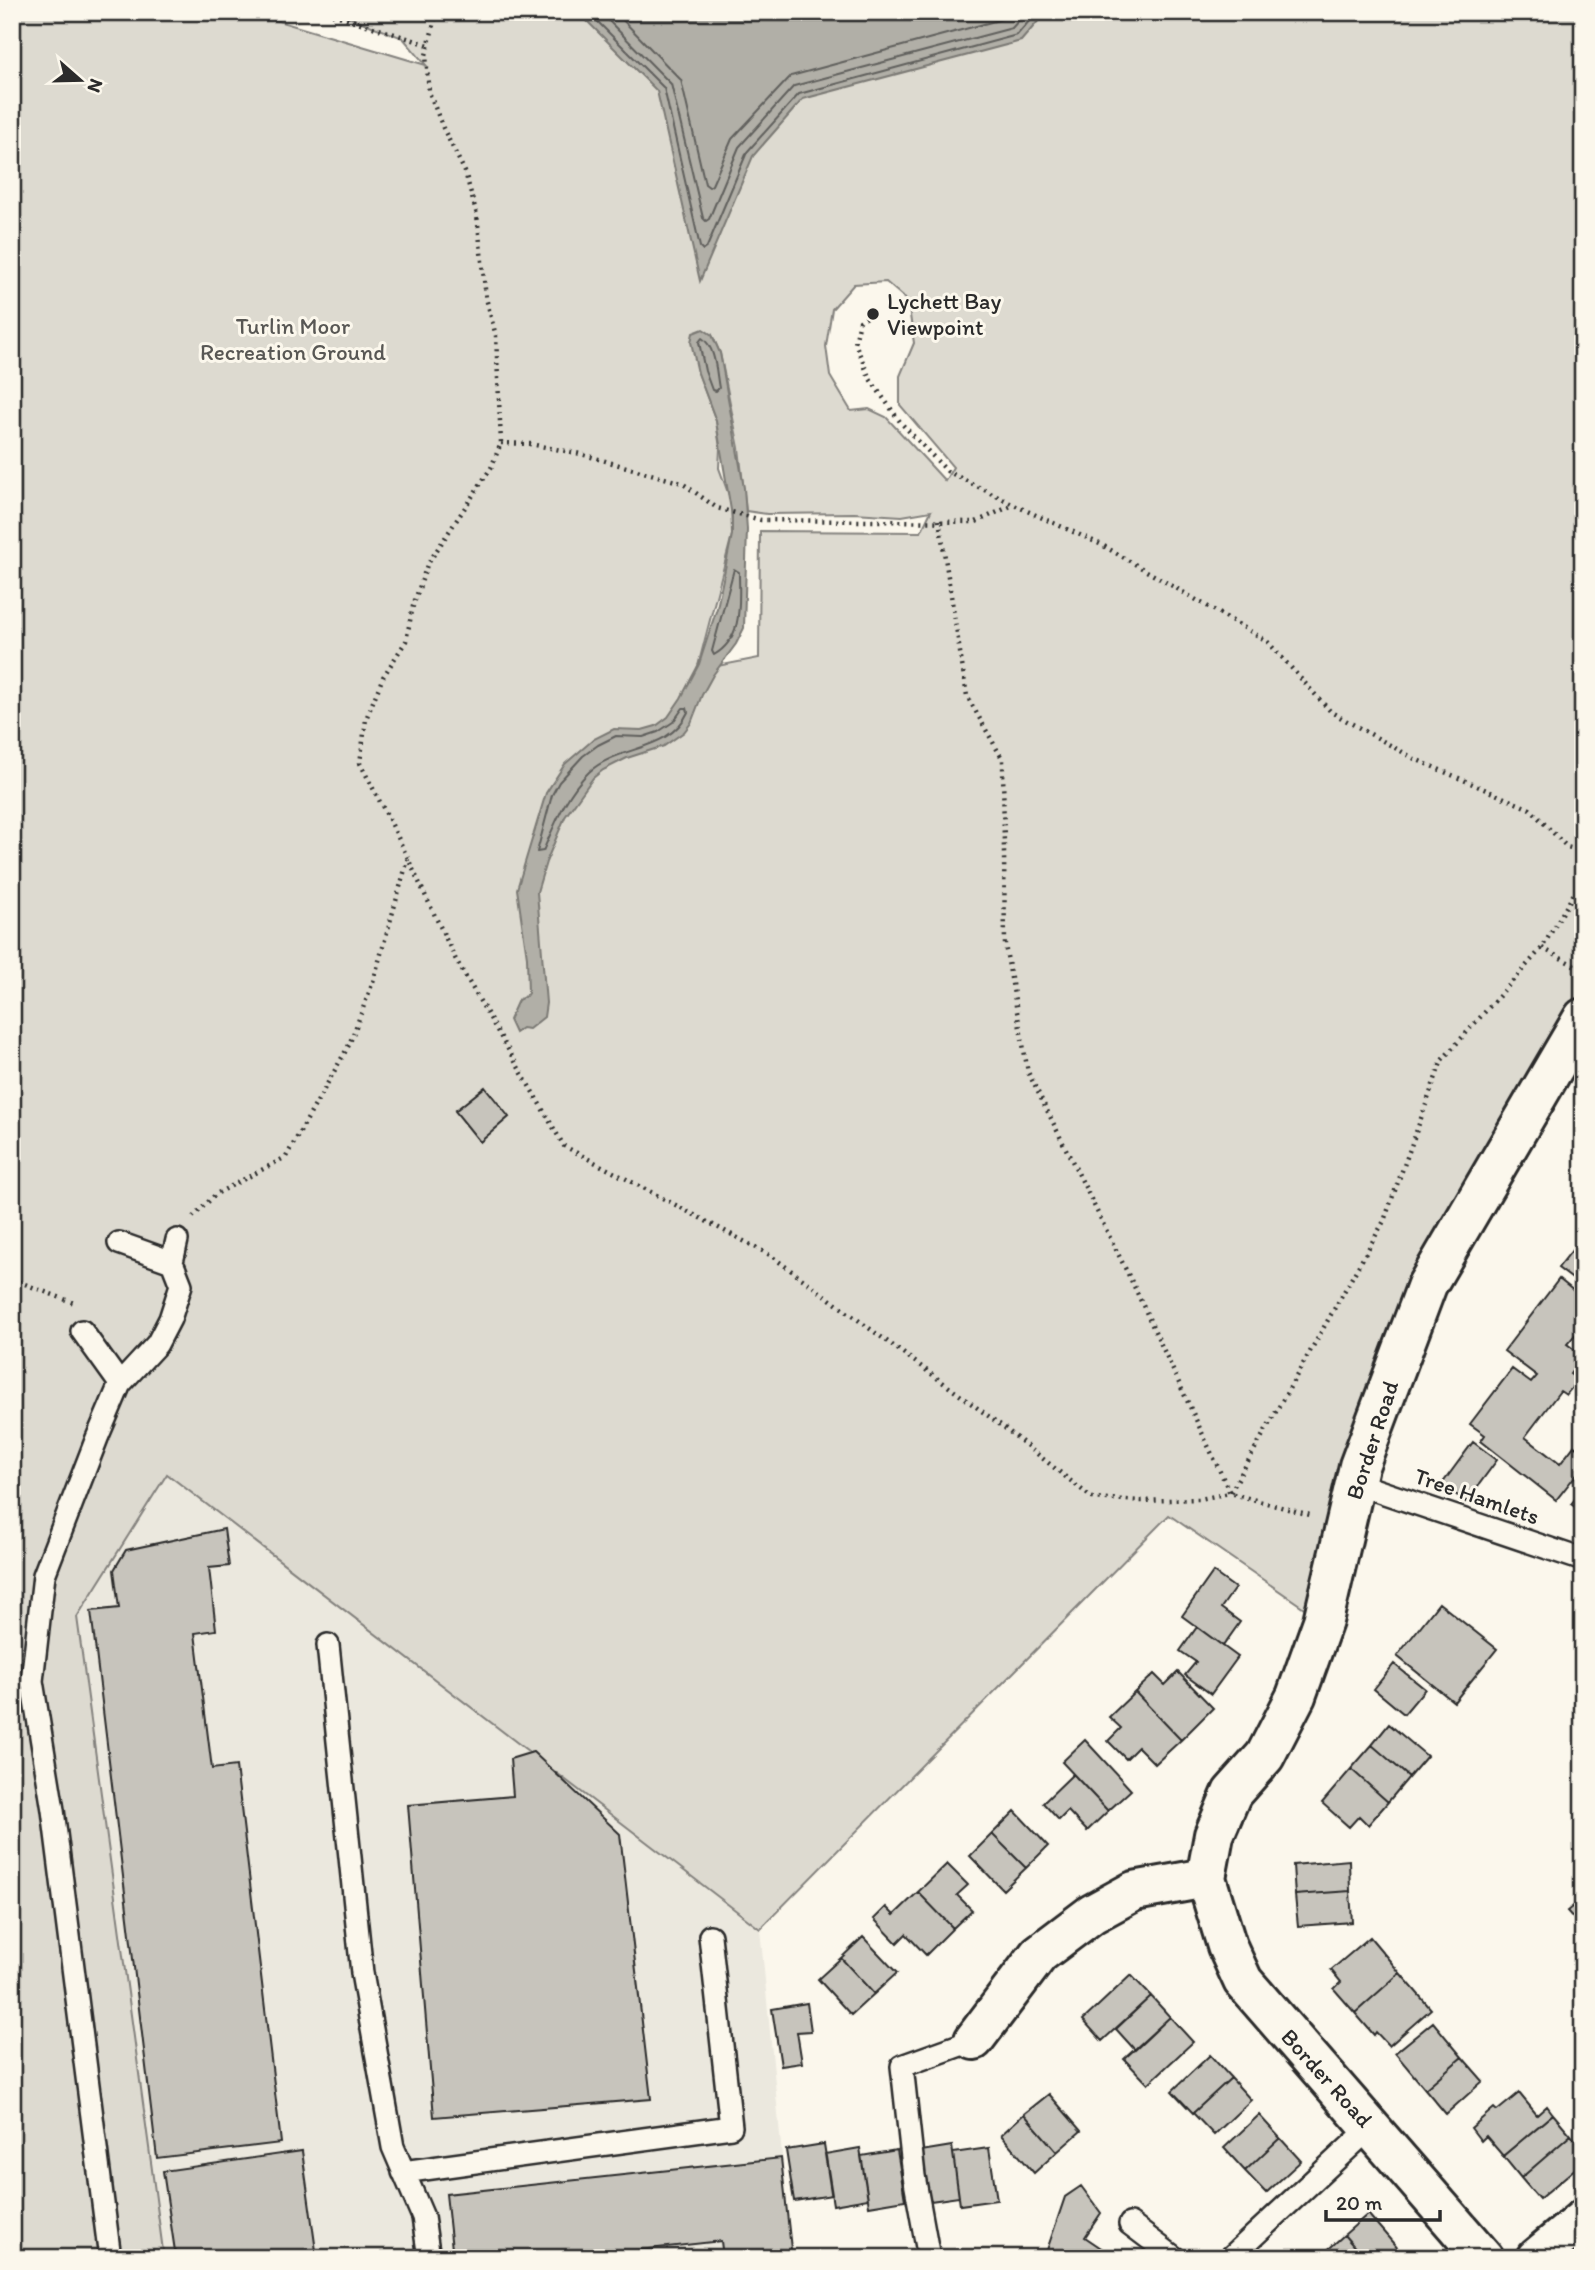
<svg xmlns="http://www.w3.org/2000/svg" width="1595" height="2270" viewBox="0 0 1595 2270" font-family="Itim,sans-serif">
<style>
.built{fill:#ebe8de}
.green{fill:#dddad0;stroke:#84827e;stroke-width:2;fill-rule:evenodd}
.water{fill:#b1afa7;stroke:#7b7a75;stroke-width:2}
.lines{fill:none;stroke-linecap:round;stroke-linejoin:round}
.shore{stroke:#61605d;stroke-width:2}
.building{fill:#c7c4bc;stroke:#2b2b2b;stroke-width:2}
.service-casing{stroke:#2b2b2b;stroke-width:26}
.minor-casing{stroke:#2b2b2b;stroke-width:44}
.path{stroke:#2b2b2b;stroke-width:4.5;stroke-dasharray:2 5;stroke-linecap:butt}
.service{stroke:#fbf7ec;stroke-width:21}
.minor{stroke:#fbf7ec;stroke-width:38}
.poi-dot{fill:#2b2b2b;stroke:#fbf7ec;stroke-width:2.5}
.labels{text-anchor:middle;stroke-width:6;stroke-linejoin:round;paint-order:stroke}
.poi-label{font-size:23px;fill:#2b2b2b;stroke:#fbf7ec;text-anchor:start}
.park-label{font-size:23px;fill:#585754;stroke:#fbf7ec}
.street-label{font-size:23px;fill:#2b2b2b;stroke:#fbf7ec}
</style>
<rect width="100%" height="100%" fill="#fbf7ec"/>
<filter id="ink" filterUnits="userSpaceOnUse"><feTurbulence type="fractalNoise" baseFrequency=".0143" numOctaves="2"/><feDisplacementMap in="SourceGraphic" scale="14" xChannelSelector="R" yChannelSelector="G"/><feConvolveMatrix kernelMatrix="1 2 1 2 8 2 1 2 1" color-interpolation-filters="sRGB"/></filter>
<g filter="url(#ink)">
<path class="built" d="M167 1473 760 1929 792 2258H164L77 1617Z"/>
<path class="green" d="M12 12H248L426 65 403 38 336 12H1583V1018L1427 1285 1323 1621 1169 1515 760 1929 167 1474 77 1617 164 2258H12ZM886 282 908 301 914 343 900 376V405L953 467 945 481 886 417 869 409 851 411 830 376 826 346 832 309 854 284ZM712 335 720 353 739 448 746 511 767 514 854 513 902 516 931 511 921 532 760 531 759 658 697 670 732 535 731 501 719 468 720 448 716 421 698 373Z"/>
<path class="water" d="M578 12H1046L1021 41 803 99 753 156 700 281 657 91Z
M703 329 712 335 720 353 744 488 747 529 744 628 736 644 713 675 702 695 691 723 684 732 664 746 627 758 603 770 593 778 565 817 546 862 537 892 546 1003 544 1017 529 1029 522 1028 515 1033 509 1020 518 1000 526 996 528 993 527 957 517 889 546 793 565 764 594 739 614 729 642 730 656 726 668 717 681 698 699 664 717 608 732 535V516L716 421 698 373 691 342 693 333Z"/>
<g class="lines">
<path class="shore" d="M588 12 664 88 700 247 703 250 707 247 747 152 799 94 1017 35 1037 12
M600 12 671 84 703 218 706 221 709 219 739 147 794 86 1012 28 1026 12
M615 12 681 80 705 184 709 187 712 185 732 139 791 76 1006 18 1012 12
M702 338C716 347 716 373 719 388L716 391 712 390 705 371 699 342Z
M734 569 739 572C739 602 744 638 714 655L712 651Z
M683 708H687L688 712C670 752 618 745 589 772 566 794 555 824 543 851L537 852 552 795 559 782 583 756 598 745 616 736 643 737 658 732 673 722Z"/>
</g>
<path class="building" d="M485 1087 509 1117 480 1142 455 1111Z
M1577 1244 1581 1247 1583 1244V1331L1580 1329 1567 1344 1583 1356 1570 1374 1578 1380 1566 1395 1560 1391 1525 1437 1560 1464 1574 1446 1583 1453V1466L1556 1500 1481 1441 1485 1435 1470 1424 1512 1369 1531 1383 1537 1376 1504 1351 1559 1279 1574 1291 1579 1284 1558 1268Z
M1473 1442 1497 1460 1466 1502 1442 1484Z
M1583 1489V1513L1571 1504Z
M224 1529 229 1566 209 1568 216 1630 195 1633 212 1769 236 1766 281 2143 157 2158 91 1611 119 1608 114 1570 126 1550Z
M1213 1572 1235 1588 1221 1608 1240 1622 1223 1646 1182 1616Z
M1439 1603 1497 1649 1454 1702 1397 1656Z
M1197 1627 1238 1657 1211 1694 1185 1675 1196 1662 1180 1651Z
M1394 1664 1425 1689 1404 1714 1374 1689Z
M1178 1672 1213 1708 1181 1740 1135 1692 1154 1674 1165 1685Z
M1135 1692 1181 1740 1155 1764 1138 1747 1126 1759 1108 1741 1121 1728 1109 1717Z
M1389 1724 1427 1756 1409 1777 1372 1745Z
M1085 1740 1131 1790 1108 1811 1062 1762Z
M1372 1745 1409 1777 1388 1802 1351 1769Z
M533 1752 620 1834 651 2099 434 2117 408 1805 513 1796 510 1759Z
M1351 1769 1388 1802 1368 1825 1359 1816 1349 1827 1322 1803Z
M1073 1774 1108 1811 1087 1831 1068 1811 1059 1820 1043 1803Z
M1015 1811 1048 1846 1026 1868 992 1834Z
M992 1834 1026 1868 1003 1890 970 1856Z
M1349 1860 1350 1891 1295 1895 1293 1865Z
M947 1864 968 1885 957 1895 972 1910 953 1928 918 1892Z
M1350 1891 1352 1922 1298 1926 1295 1895Z
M918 1892 953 1928 926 1955 906 1934 897 1943 874 1919 886 1907 894 1915Z
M1583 1898V1929L1567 1911Z
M863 1937 897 1973 874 1994 841 1958Z
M1370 1937 1400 1973 1355 2013 1334 1989 1341 1982 1331 1970Z
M841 1958 874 1994 851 2015 818 1979Z
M1400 1973 1431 2009 1389 2046 1376 2032 1374 2035 1355 2013Z
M1131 1975 1151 1996 1102 2041 1083 2020Z
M1151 1996 1170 2017 1135 2050 1116 2029Z
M807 2003 811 2031 797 2032 802 2063 781 2066 772 2009Z
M1170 2017 1193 2042 1148 2084 1124 2059Z
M1433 2022 1462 2057 1425 2089 1395 2053Z
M1210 2055 1231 2078 1193 2113 1172 2091Z
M1462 2057 1483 2081 1446 2114 1425 2089Z
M1231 2078 1251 2100 1214 2135 1193 2113Z
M1519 2093 1537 2115 1547 2106 1553 2114 1503 2156 1486 2136 1481 2141 1471 2128 1494 2108 1497 2111Z
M1049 2094 1081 2131 1057 2152 1024 2114Z
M1024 2114 1057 2152 1034 2173 1001 2135Z
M1553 2114 1571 2135 1521 2178 1503 2156Z
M1259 2115 1280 2138 1245 2171 1224 2148Z
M1571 2135 1583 2149V2162L1539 2199 1521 2178Z
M1280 2138 1301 2161 1266 2193 1245 2171Z
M824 2144 832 2195 794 2201 786 2150Z
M952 2146 959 2197 923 2202 915 2152Z
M860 2148 868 2199 833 2205 825 2154Z
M989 2148 997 2200 960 2205 953 2153Z
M897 2150 905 2200 869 2206 861 2156Z
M302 2151 317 2258H176L163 2171Z
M781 2158 792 2258H723L721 2241 567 2258H453L446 2194Z
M1081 2186 1101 2213 1085 2237 1116 2258H1059L1047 2250 1065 2197Z
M1368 2214 1400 2251 1392 2258H1364L1344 2235Z
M1344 2235 1364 2258H1323L1321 2256Z"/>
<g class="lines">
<defs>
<path id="service" d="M119 1243 172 1262
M82 1331 120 1384
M1355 1483 1583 1560
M328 1645 362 1973 393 2147 423 2217 429 2258
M403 2172 731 2127 710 1936
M1130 2224 1175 2258
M110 2258 53 1810 32 1681 44 1575 97 1438 120 1384 157 1344 170 1319 181 1285 172 1262 177 1240
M929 2258 914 2176 902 2066 974 2040
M1230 2258 1371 2127"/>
<path id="minor" d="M974 2040 1039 1954 1092 1914 1134 1891 1206 1878
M1484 2258 1243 1981 1227 1946 1206 1878 1214 1835 1232 1793 1265 1756 1296 1696 1323 1621 1359 1466 1427 1285 1583 1018
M1536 2258 1583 2219"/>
</defs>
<use href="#service" class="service-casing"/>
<use href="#minor" class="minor-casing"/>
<path class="path" d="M326 12 429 45
M437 12 426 55 429 92 443 128 465 172 477 215 486 298 496 336 501 443 491 468 427 565 413 606 406 641 383 677 366 719 360 763 393 827 455 958 564 1146 770 1255 1006 1429 1092 1498 1142 1501 1200 1499 1230 1493 1384 1221 1442 1060 1542 948 1583 878
M873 314 860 321 855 343 870 379 901 423 947 471 1014 505 1102 545 1267 641 1331 712 1415 759 1530 809 1567 847 1583 851
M501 443 530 444 581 454 682 483 717 508 761 520 976 522 1013 505
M939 520 967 696 1003 760 1005 945 1028 1072 1133 1284 1230 1493 1310 1515
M1542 948 1583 970
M193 1217 216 1194 286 1157 349 1045 373 982 408 859
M12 1279 74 1303"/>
<use href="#service" class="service"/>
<use href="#minor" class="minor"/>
</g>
</g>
<circle class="poi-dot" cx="873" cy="314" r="7"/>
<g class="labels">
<g class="poi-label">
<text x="887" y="309">Lychett Bay<tspan x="887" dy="26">Viewpoint</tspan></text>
</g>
<g class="park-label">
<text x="293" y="334">Turlin Moor<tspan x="293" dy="26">Recreation Ground</tspan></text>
</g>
<g class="street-label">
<text transform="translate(1372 1440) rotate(-72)" y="8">Border Road</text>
<text transform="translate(1477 1496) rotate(19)" y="8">Tree Hamlets</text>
<text transform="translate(1327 2078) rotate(48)" y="8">Border Road</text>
</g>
</g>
<rect width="1595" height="2270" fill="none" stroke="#fbf7ec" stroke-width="42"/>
<rect x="21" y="21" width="1553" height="2228" fill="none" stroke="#2b2b2b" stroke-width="2.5" filter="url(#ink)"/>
<g transform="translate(80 80) rotate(110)" stroke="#fbf7ec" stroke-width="5" paint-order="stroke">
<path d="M0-5L12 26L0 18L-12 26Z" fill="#2b2b2b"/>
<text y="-10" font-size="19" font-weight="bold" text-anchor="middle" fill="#2b2b2b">N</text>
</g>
<path d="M1326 2210v10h114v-10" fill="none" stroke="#2b2b2b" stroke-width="3.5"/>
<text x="1336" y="2210" font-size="21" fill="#2b2b2b" stroke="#fbf7ec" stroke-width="5" paint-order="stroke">20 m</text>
</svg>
